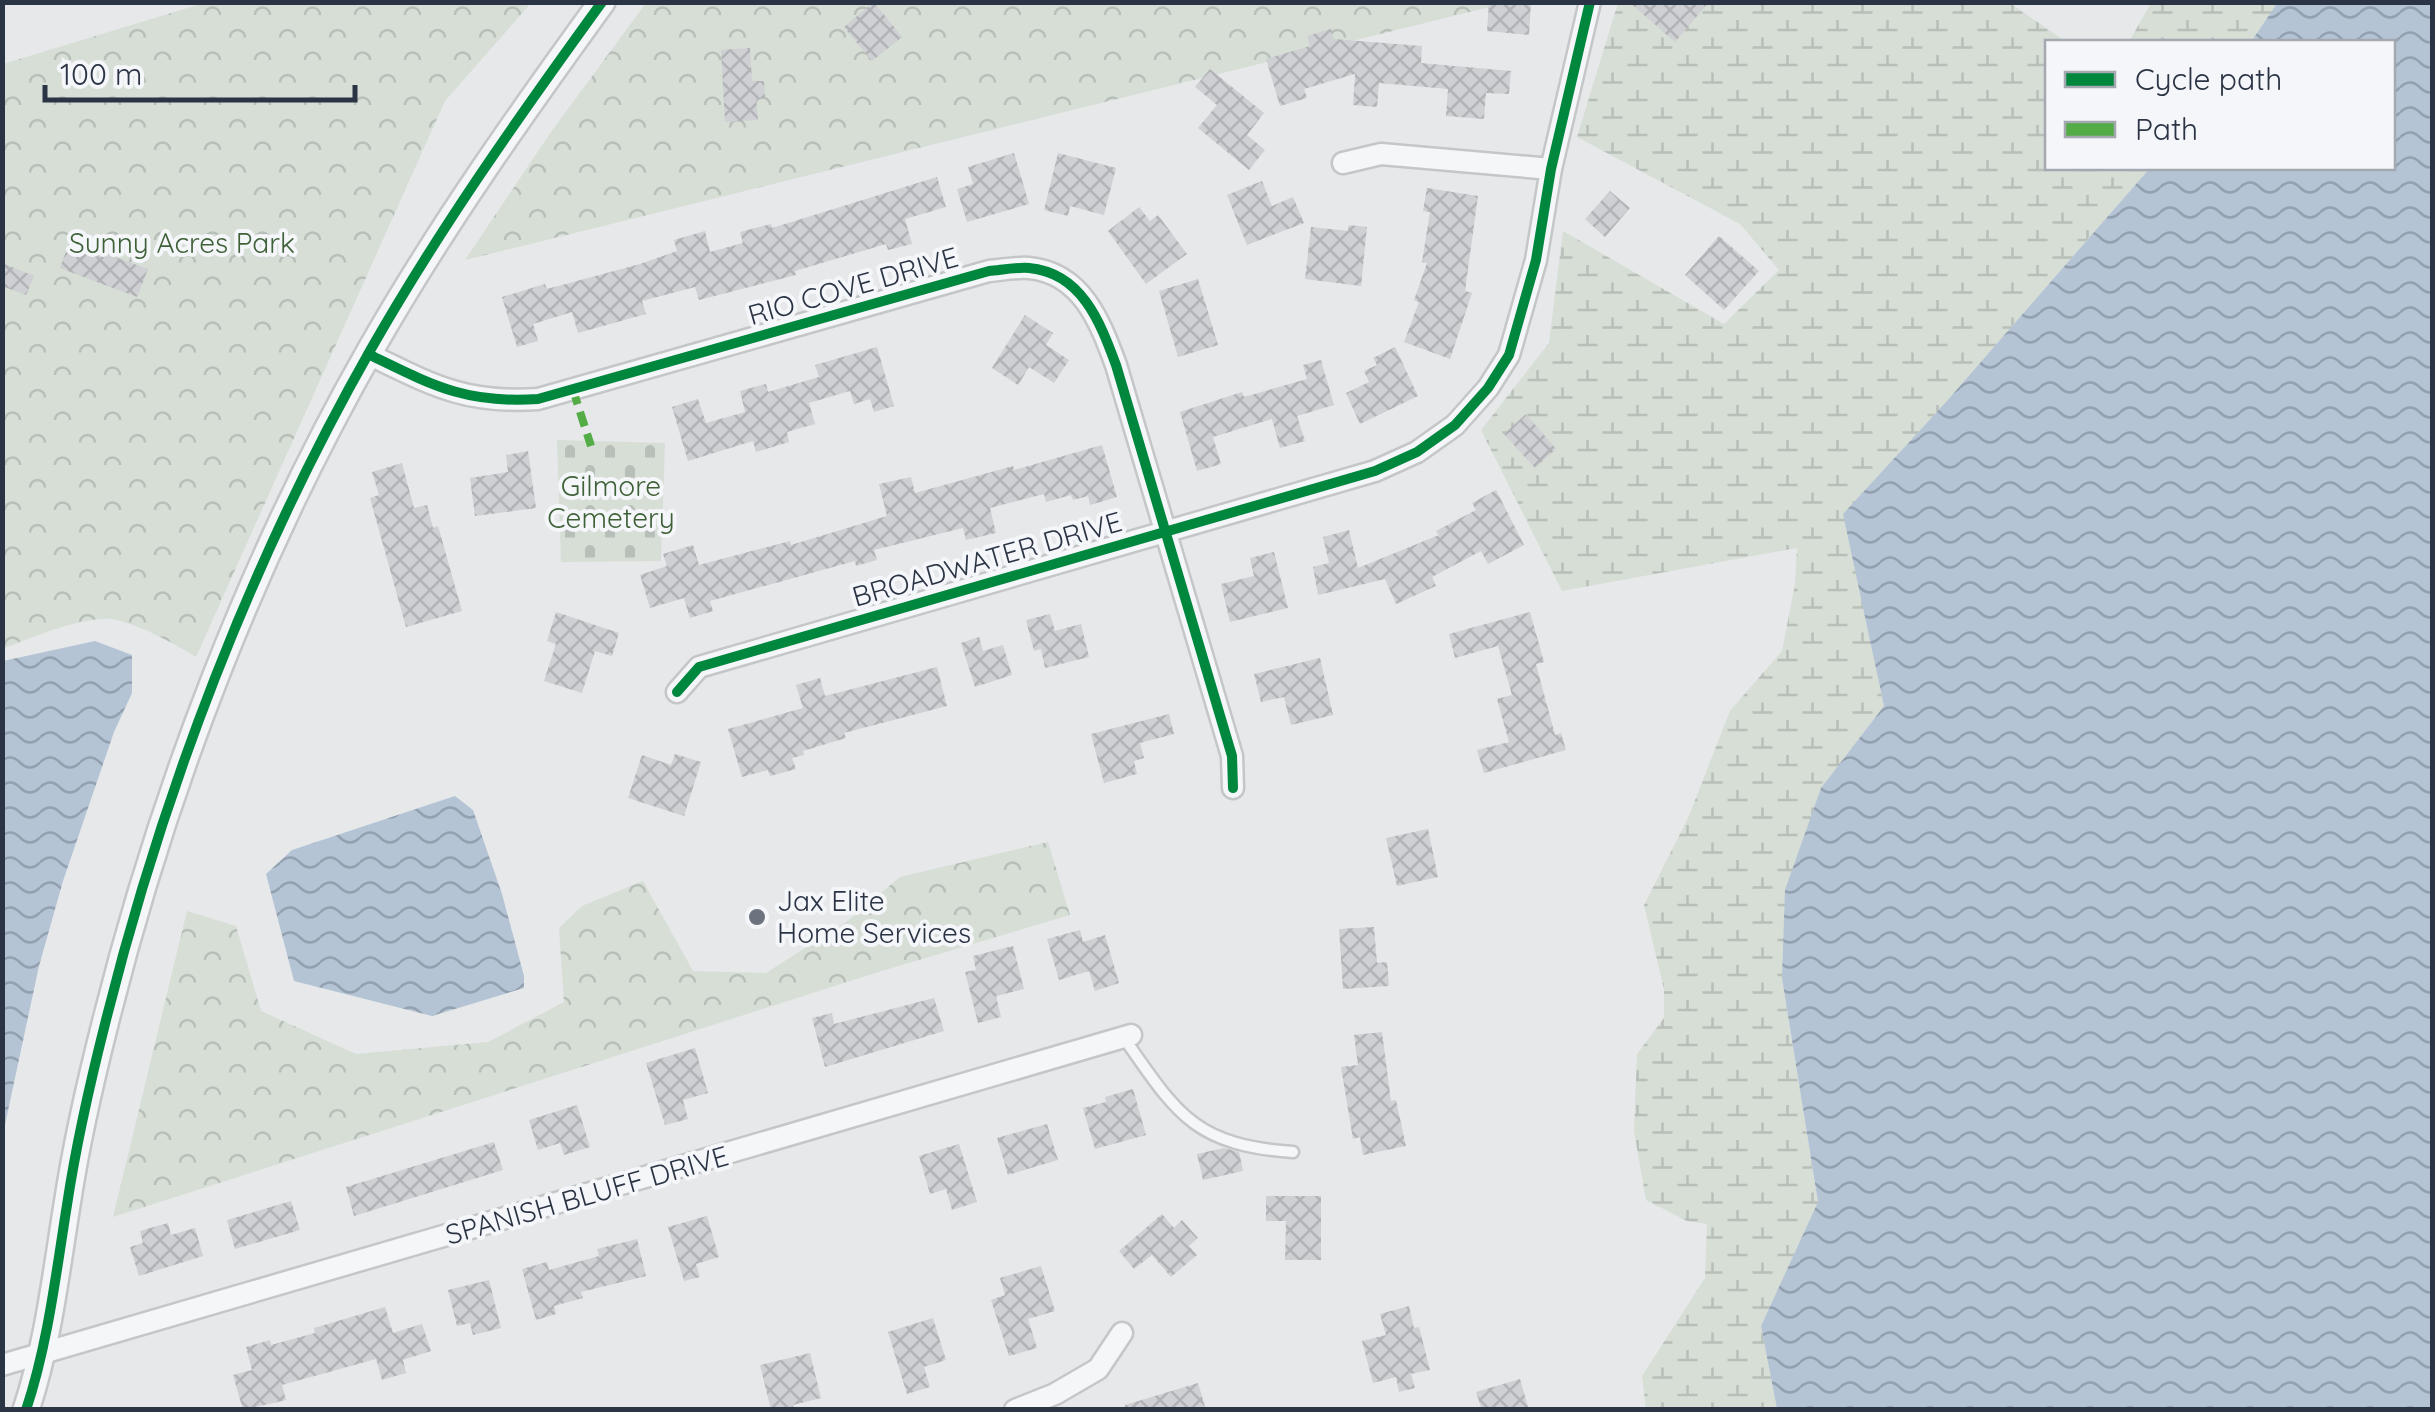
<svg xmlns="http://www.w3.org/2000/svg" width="2435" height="1412" viewBox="0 0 2435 1412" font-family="Quicksand,sans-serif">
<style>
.forest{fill:url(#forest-crowns)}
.wetland{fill:url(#wetland-marsh)}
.cemetery{fill:url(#cemetery-stones)}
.water{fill:url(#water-waves)}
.building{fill:url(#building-cross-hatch)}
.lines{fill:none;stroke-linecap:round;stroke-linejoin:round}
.service-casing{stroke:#c4c6c8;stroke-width:15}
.minor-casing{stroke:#c4c6c8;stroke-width:25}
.tertiary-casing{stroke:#c4c6c8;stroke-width:30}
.service{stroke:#f5f6f7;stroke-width:10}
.minor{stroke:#f5f6f7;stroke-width:20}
.tertiary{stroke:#f5f6f7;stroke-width:25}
.quiet{stroke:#54ac47;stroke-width:8;stroke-dasharray:15 8;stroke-linecap:butt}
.cycleway-casing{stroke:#f4f6f9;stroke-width:16}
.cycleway{stroke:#00873e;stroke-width:10}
.poi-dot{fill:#6c737f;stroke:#f4f6f9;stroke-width:4}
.labels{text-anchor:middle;stroke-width:8;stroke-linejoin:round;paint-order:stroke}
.park-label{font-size:28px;fill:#3f6138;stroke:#f4f6f9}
.street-label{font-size:28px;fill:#2b3445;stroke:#f4f6f9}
.poi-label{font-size:28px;fill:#2b3445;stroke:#f4f6f9;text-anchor:start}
</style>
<defs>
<pattern id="forest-crowns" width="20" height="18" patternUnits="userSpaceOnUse" patternTransform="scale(2.5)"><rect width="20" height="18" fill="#d6ded6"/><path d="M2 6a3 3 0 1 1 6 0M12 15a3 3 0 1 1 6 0" fill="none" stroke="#b8bfb9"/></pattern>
<pattern id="wetland-marsh" width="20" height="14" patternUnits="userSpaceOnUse" patternTransform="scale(2.5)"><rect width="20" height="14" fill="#d6ded6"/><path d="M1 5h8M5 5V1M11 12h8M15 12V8" fill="none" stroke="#b8bfb9"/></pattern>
<pattern id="cemetery-stones" width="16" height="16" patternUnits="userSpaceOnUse" patternTransform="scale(2.5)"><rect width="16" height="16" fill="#d6ded6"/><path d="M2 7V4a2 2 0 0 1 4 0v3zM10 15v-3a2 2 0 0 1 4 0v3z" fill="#b8bfb9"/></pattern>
<pattern id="water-waves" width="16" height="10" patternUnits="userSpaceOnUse" patternTransform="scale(2.5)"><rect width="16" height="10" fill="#b4c4d5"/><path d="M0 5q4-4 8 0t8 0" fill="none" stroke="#93a0af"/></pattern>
<pattern id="building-cross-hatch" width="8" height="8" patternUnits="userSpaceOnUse" patternTransform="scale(2.5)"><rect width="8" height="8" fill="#ced0d3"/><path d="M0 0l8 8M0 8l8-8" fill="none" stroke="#b1b3b6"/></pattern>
</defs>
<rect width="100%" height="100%" fill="#e6e8ea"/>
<path class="forest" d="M204 3H531L445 101 196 657C173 643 144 627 117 620 89 613 30 638 3 649V64Z
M646 3H1506L465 260 551 132Z
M1048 842 1070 915 875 973 113 1217 187 911 236 926 261 1011 356 1054 488 1042 564 1002 559 928 582 906 643 881 693 971 766 973 849 920 900 877Z"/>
<path class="wetland" d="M1618 3H2010L2066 42H2048V168H2150L1946 402 1844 514 1884 706 1821 788 1782 978 1818 1203 1761 1326 1777 1409H1646L1642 1376 1705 1278 1707 1224 1687 1221 1646 1200 1634 1131 1637 1054 1664 1018V989L1644 905 1688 818 1730 711 1782 651 1795 584 1797 548 1562 591 1481 430 1549 343 1563 231 1724 324 1779 270 1740 224 1577 137Z
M2151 3V2L2278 3 2251 42H2129Z"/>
<path class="cemetery" d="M557 440 665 443 661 561 561 562Z"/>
<path class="water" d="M2278 2 2432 3V1409H1777L1761 1326 1818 1202 1782 978 1785 890 1821 788 1884 706 1843 514 1946 402 2150 168H2392V42H2251Z
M95 641 132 655V693L114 732 63 881 39 966 3 1134V661Z
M455 796 473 810 502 894 524 976V988L432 1016 294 981 266 874 292 850Z"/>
<path class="building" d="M874 2 902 37 872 61 844 27Z
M1489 2H1531L1529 35 1487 31Z
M1629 2H1709L1675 42Z
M1331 29 1334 39 1422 46 1421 63 1511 71 1509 94 1486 93 1484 119 1446 116 1448 89 1379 83 1377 107 1353 105 1355 74 1304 89 1307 98 1280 106 1266 59 1310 46 1307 36Z
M750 48 752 81H764L765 98 756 99 758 120 725 122 721 50Z
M1210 69 1264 113 1247 135 1265 150 1249 170 1198 128 1217 105 1195 87Z
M1014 153 1029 204 967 222 957 189 973 184 968 167Z
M1058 153 1116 168 1104 215 1070 206 1068 216 1044 210Z
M937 177 946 207 905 219 912 244 888 250 886 244 795 271 796 275 699 300 695 287 642 301 646 314 578 333 572 312 533 324 538 341 517 347 502 297 545 284 547 289 640 264 677 251 674 240 705 231 710 252 743 243 740 232 771 224 772 228Z
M1262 181 1272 206 1293 197 1304 223 1247 245 1227 195Z
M1427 188 1478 196 1465 291 1472 293 1450 359 1404 342 1419 302 1414 300 1427 263 1422 262 1430 212 1423 211Z
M1610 191 1630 208 1605 237 1585 219Z
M1139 207 1150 221 1158 215 1187 254 1146 284 1108 231Z
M1349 225 1367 227 1361 286 1305 279 1311 227 1348 231Z
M72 235 97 245 95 250 148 269 137 297 60 268Z
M1719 236 1759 271 1724 310 1685 275Z
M2 263 34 276 26 295 2 286Z
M1198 279 1218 345 1178 357 1159 291Z
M1025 315 1053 333 1046 345 1069 360 1054 383 1029 367 1018 385 992 368Z
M877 347 894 406 874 412 870 399 854 404 850 391 809 403 815 424 787 432 789 442 756 452 753 441 688 461 672 407 698 399 706 423 745 412 740 391 766 384 768 392 819 377 815 365Z
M1395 347 1418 396 1360 424 1346 393 1369 382 1364 371 1377 365 1373 358Z
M1321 360 1334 405 1297 416 1305 441 1280 448 1272 419 1213 437 1221 464 1197 471 1180 412 1242 392 1244 397 1307 379 1303 365Z
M1526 414 1556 449 1535 468 1504 434Z
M1102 445 1117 497 1090 505 1088 496 1073 500 1071 495 1046 502 1044 494 990 508 996 533 966 540 963 528 874 550 877 560 856 566 855 561 710 601 713 611 690 618 684 598 650 608 640 575 667 566 663 554 693 545 699 565 790 541 791 545 887 516 879 484 911 477 915 493 1013 466 1014 470Z
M528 451 536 508 475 516 470 478 508 472 506 455Z
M402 463 414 508 427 505 433 528 438 526 462 611 406 627 370 498 379 495 372 472Z
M1496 490 1524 545 1488 564 1481 551 1432 577 1436 586 1396 604 1385 579 1318 595 1313 567 1329 563 1323 537 1349 530 1358 568 1439 535 1436 531 1476 510 1472 503Z
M1274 552 1288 608 1230 622 1221 584 1254 576 1250 558Z
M556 612 619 633 612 656 595 651 582 693 544 681 556 644 547 641Z
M1530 612 1544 662 1536 664 1555 735 1561 733 1566 750 1484 773 1477 750 1509 742 1497 699 1512 695 1498 646 1455 658 1449 634Z
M1050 614 1055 631 1081 624 1089 657 1045 668 1041 649 1034 651 1026 620Z
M979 637 983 651 1003 645 1012 675 975 687 961 643Z
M1320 658 1333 715 1291 725 1284 697 1261 702 1254 674Z
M937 667 947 706 844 733 846 738 803 751 804 755 792 758 796 769 770 776 768 770 742 777 728 729 803 708 796 685 820 678 825 696Z
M1169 714 1174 734 1140 743 1144 758 1134 761 1137 774 1104 783 1091 734Z
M675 754 701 762 684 816 628 798 642 755 671 765Z
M1428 829 1438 877 1397 886 1386 838Z
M1374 927 1377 963 1387 962 1389 986 1343 989 1339 929Z
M1080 930 1083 942 1105 935 1119 983 1095 991 1089 971 1059 980 1047 939Z
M1013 946 1024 989 996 996 1001 1017 978 1023 965 972 976 970 973 956Z
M934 998 944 1031 825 1067 812 1018 832 1013 834 1024Z
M1382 1032 1391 1101 1396 1100 1406 1146 1363 1155 1360 1137 1353 1139 1341 1067 1358 1065 1354 1035Z
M695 1048 708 1093 683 1100 688 1119 665 1125 646 1063Z
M1133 1089 1146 1135 1095 1149 1083 1108 1106 1102 1105 1097Z
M577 1105 590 1147 564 1155 560 1143 538 1150 529 1120Z
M1047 1124 1058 1160 1008 1175 997 1138Z
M494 1142 503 1170 354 1216 346 1187Z
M959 1144 977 1202 952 1210 946 1189 930 1194 919 1156Z
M1224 1148 1239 1152 1243 1171 1203 1180 1197 1154Z
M1266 1196H1321V1260H1285L1286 1221H1266Z
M291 1201 300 1230 235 1249 227 1220Z
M1162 1214 1174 1228 1182 1220 1198 1238 1189 1246 1197 1255 1171 1277 1152 1255 1134 1269 1119 1251Z
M707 1216 719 1257 696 1264 700 1277 684 1281 668 1227Z
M168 1223 171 1235 195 1228 203 1256 139 1276 130 1247 143 1243 140 1231Z
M637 1239 646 1276 581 1292 583 1298 554 1306 556 1314 536 1320 522 1269 547 1262 549 1270 599 1256 597 1249Z
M1041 1266 1055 1311 1028 1319 1037 1348 1009 1356 991 1300 1005 1295 1000 1278Z
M489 1280 501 1328 473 1335 470 1323 457 1326 448 1290Z
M1409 1306 1414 1328 1419 1327 1430 1370 1411 1374 1415 1388 1399 1392 1396 1377 1373 1383 1362 1341 1386 1335 1380 1314Z
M385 1307 393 1333 422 1324 431 1351 403 1360 406 1373 382 1380 376 1359 282 1385 286 1400 243 1410 233 1375 252 1370 246 1347 270 1340 271 1345 315 1333 314 1328Z
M933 1318 946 1360 924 1367 930 1387 907 1394 888 1332Z
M810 1353 821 1398 793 1405 794 1410H771L760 1365Z
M1520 1379 1529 1410H1482L1476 1392Z
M1198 1383 1206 1410H1125V1405Z"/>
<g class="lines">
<defs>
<path id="service" d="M1124 1038C1177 1114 1194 1145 1293 1152"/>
<path id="minor" d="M1343 163 1381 154 1551 169
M368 354C432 385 465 404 538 399L989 271C1001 270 1016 267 1029 268 1082 273 1100 322 1116 365L1232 756 1233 788
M677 692 699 667 1375 471 1417 452 1455 425 1488 388 1509 355 1536 260 1551 169 1590 2
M2 1365 1131 1035
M1015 1410 1055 1394 1098 1369 1122 1333"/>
<path id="tertiary" d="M26 1410C48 1344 56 1273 67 1205 76 1145 90 1083 105 1024 163 791 252 558 371 349 440 228 520 115 602 2"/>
</defs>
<use href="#service" class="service-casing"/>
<use href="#minor" class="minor-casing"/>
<use href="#tertiary" class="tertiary-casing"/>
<use href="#service" class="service"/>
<use href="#minor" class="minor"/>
<use href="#tertiary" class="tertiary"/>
<path class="quiet" d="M573 390 591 446"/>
<defs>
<path id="cycleway" d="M368 354C432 385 465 404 538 399L989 271C1001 270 1016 267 1029 268 1082 273 1100 322 1116 365L1232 756 1233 788
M677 692 699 667 1375 471 1417 452 1455 425 1488 388 1509 355 1536 260 1551 169 1590 2
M26 1410C48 1344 56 1273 67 1205 76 1145 90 1083 105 1024 163 791 252 558 371 349 440 228 520 115 602 2"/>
</defs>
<use href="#cycleway" class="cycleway-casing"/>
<use href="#cycleway" class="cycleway"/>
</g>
<circle class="poi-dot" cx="757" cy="917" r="10"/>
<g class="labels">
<g class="park-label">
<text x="182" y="253">Sunny Acres Park</text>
<text x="611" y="496">Gilmore<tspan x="611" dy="32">Cemetery</tspan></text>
</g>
<g class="street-label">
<text transform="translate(853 286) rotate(-16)" y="10">RIO COVE DRIVE</text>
<text transform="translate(987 559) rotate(-16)" y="10">BROADWATER DRIVE</text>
<text transform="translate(587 1195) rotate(-16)" y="10">SPANISH BLUFF DRIVE</text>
</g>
<g class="poi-label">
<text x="777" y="911">Jax Elite<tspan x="777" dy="32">Home Services</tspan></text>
</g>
</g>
<rect width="2435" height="1412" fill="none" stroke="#2b3445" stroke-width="10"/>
<rect x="2045" y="40" width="350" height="130" fill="#f4f6f9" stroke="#a4a8b1" stroke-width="2.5"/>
<rect x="2065" y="72" width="50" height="15" fill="#00873e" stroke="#a4a8b1" stroke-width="2.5"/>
<text x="2135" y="90" font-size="30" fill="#2b3445">Cycle path</text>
<rect x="2065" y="122" width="50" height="15" fill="#54ac47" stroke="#a4a8b1" stroke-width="2.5"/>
<text x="2135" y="140" font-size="30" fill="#2b3445">Path</text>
<path d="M45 85v15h310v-15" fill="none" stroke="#2b3445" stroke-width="5"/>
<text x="60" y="85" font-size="30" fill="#2b3445" stroke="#f4f6f9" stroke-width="8" paint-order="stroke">100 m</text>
</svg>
